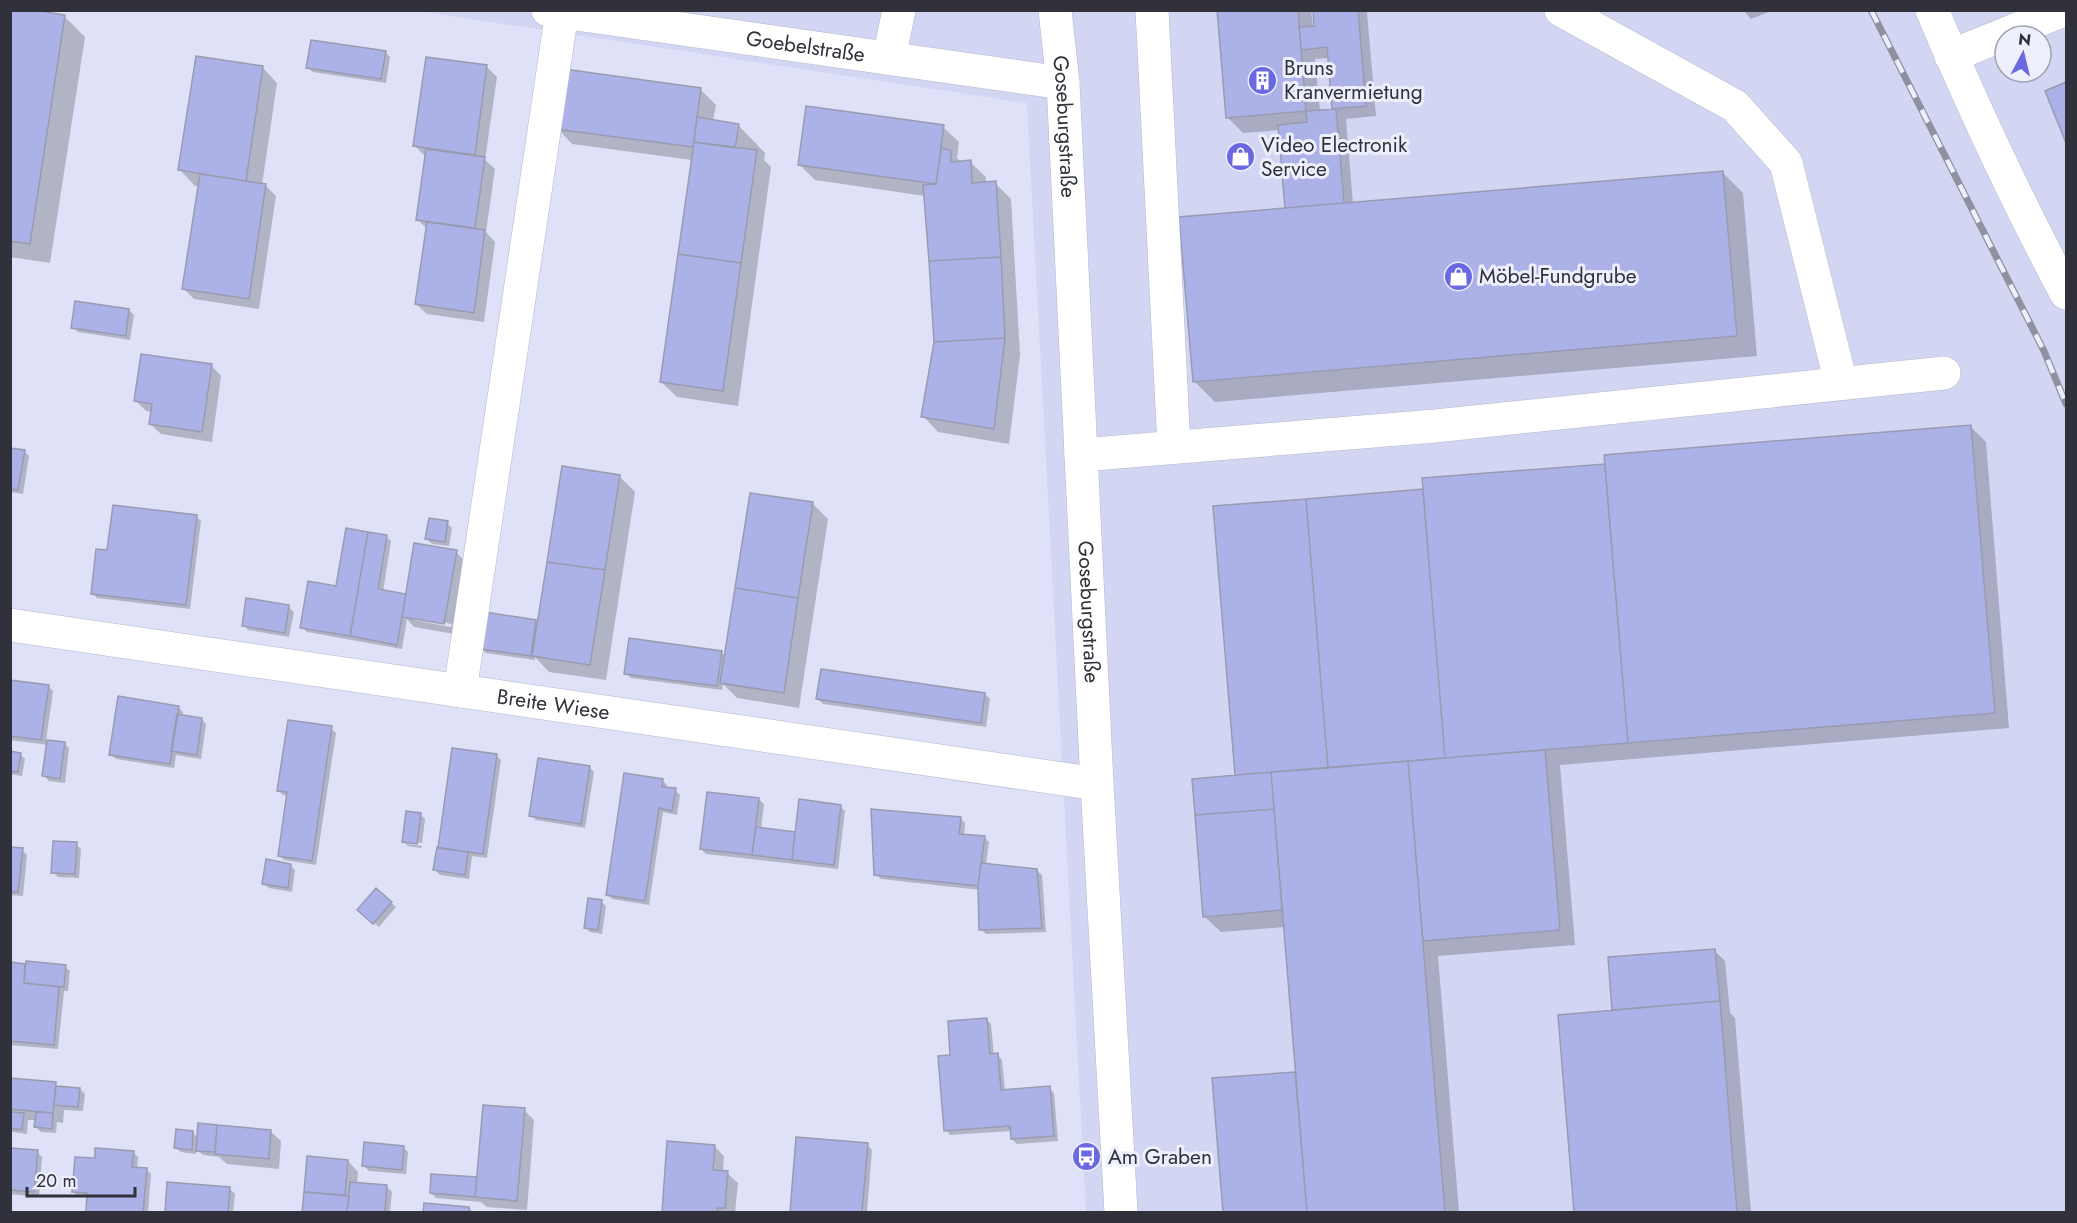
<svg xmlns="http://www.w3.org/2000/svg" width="2077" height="1223" viewBox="0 0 2077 1223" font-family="Jost,sans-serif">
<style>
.built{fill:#d2d6f3;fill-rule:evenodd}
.shadow{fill:#0003;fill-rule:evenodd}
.building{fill:#acb1e8;stroke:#999bb0;stroke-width:1.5}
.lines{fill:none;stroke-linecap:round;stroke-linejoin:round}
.minor-casing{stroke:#b4b7cc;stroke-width:34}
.minor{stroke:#fff;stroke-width:33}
.rail-casing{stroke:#8f91a1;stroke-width:7}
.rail{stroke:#edeffc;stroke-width:4.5;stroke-dasharray:14;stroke-linecap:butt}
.labels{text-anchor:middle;stroke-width:6;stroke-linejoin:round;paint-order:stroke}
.street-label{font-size:21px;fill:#30313a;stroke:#edeffc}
.poi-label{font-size:21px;fill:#30313a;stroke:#edeffc;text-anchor:start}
</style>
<rect width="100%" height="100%" fill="#dee1f7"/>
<path class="built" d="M418 11H2066V1212H1086L1027 103ZM2005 36H2041V72H2005Z"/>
<path class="shadow" d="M10 10H24L65 17 85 37 50 263 10 257Z
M1218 10H1311L1313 28H1316L1315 10H1365L1367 13 1376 116 1346 119 1353 204 1723 173 1743 193 1757 356 1215 402 1194 381 1288 209 1286 207 1280 130 1243 133 1227 117ZM1329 58 1334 110 1320 111 1315 59Z
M1743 10H1774L1751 19Z
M385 52 390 57 386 83 313 72 308 68Z
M262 67 277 83 262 185H265L276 196 259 309 194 299 184 289 199 186H195L180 170Z
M487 67 497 77 485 160 495 169 486 232 495 242 484 322 427 314 416 304 427 229 417 219 426 157 415 146Z
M2066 83V139L2047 92Z
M700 89 716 105 713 121 738 125 765 153 764 160 771 167 738 406 677 397 661 382 692 160 572 144 557 128Z
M943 127 959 142 957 158 961 162H970L986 177V183H995L1011 199 1020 355 1009 444 938 432 923 416 936 342 925 196 815 180 800 165Z
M129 310 134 315 130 340 78 332 73 327Z
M211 365 221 376 212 442 161 434 150 424 152 412 146 411 136 401Z
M1970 426 1986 442 2009 728 1560 765 1575 945 1438 956 1459 1212H1224L1213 1080 1297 1073 1285 927 1221 932 1205 917 1237 776 1214 508 1424 490 1607 465Z
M10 449 24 451 29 456 23 494 10 492Z
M619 476 635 492 606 680 549 672 535 657V660L486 653 481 648 535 621 539 625Z
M813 504 828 519 799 708 737 698 723 684 722 690 631 678 626 673 721 652 726 657Z
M196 516 201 521 190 609 97 598 92 593Z
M447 523 452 528 449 546 432 544 427 539Z
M386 536 391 541 383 592 407 596 456 552 466 562 454 634 414 627 407 619 402 649 307 632 302 627ZM414 617 452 624 451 627 414 620Z
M289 607 294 612 289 637 248 630 244 625Z
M10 681 48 686 53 691 46 741 65 744 69 748 65 783 49 781 44 776 48 745 10 740Z
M985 694 990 699 986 727 823 704 818 699Z
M178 707 183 712 182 716 202 719 206 724 201 759 176 755 174 768 116 759 111 754Z
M331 728 336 733 316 865 284 860 279 855 288 796 283 795 278 790Z
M10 753 20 754 25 759 22 776 10 774Z
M496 755 501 760 487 858 472 856 469 879 440 875 435 870Z
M589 767 594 772 585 828 536 820 531 815Z
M662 780 667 785 666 789 675 790 680 795 677 815 663 812 649 905 612 899 607 894Z
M759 799 764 804 761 829 796 833 840 806 845 811 838 869 706 854 701 849Z
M420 814 425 819 422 843 407 841V844L422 846 421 848 408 846 403 841Z
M960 818 965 823 964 836 984 837 989 842 986 865 1036 870 1042 875 1046 932 986 934 981 929 980 890 881 879 876 874Z
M76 844 81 849 79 878 58 877 53 872Z
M10 849 22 850 27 855 23 896 10 895Z
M290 865 295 870 292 892 269 888 264 883Z
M601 901 606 906 602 934 590 932 585 927Z
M391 903 396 907 379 927 364 915Z
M1715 951 1725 961 1730 1013 1735 1018 1751 1212H1575L1559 1016 1616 1011 1614 1009Z
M10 963 65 967 70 971 68 991H64L58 1049 10 1045Z
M986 1019 991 1024 994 1055H998L1002 1060 1005 1091 1049 1088 1054 1093 1058 1141 1017 1144 1012 1139 1011 1131 950 1135 946 1130Z
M10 1080 55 1084 59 1087 80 1089 85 1094 83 1111 64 1110 63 1123 57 1122 56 1133 41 1132 36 1127 37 1120H28L27 1134 13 1132 10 1130Z
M524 1110 534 1120 527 1210 487 1207 481 1202 436 1198 431 1193 478 1179Z
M217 1127 270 1131 281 1141 279 1169 227 1164 219 1157 203 1155 196 1149V1154L181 1152 176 1148 192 1132 199 1139Z
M797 1138 867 1145 872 1150 867 1212H791Z
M669 1143 714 1146 724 1156 723 1172 727 1173 738 1183 735 1212H663Z
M403 1147 408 1152 406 1174 369 1171 364 1166Z
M10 1149 37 1152 42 1157 39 1197 10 1194Z
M133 1153 138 1157 137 1169H146L151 1174 148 1212H87L88 1197 78 1196 73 1192Z
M308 1158 348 1161 358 1172 357 1185 387 1187 392 1192 390 1212H304Z
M168 1184 230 1189 235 1194 233 1212H166Z
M425 1205 469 1208 473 1212H425Z"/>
<path class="building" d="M10 10H34L65 15 30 244 10 241Z
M1217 10H1298L1306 111 1226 118Z
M1313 10H1358L1366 106 1332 109 1327 47 1301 50 1299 27 1314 26Z
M311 40 386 51 381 79 306 68Z
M196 56 263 66 246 181 178 170Z
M426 57 487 65 475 155 413 146Z
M564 69 701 88 693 147 555 129Z
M2066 82V143L2045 91Z
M806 106 944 125 936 184 798 165Z
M1336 109 1344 203 1285 208 1278 125 1307 122 1306 111Z
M697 117 739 124 735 148 694 142Z
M694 142 757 150 741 263 678 254Z
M941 148 951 150V162L971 160 972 183 996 181 1001 257 929 261 923 185 936 184Z
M426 149 485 157 475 228 416 220Z
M1723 171 1737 336 1193 382 1179 217Z
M200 174 266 184 249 299 182 289Z
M427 222 485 230 474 313 415 304Z
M678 254 741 263 723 391 660 382Z
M1001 257 1005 338 934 342 929 261Z
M75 301 129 309 126 336 71 328Z
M1005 338 994 429 921 417 934 342Z
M141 354 212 364 202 432 149 424 152 404 134 401Z
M1971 425 1995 713 1628 743 1604 455Z
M10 448 25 450 18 490 10 489Z
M1605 464 1628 743 1445 758 1422 478Z
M562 466 620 475 605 570 547 562Z
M1423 489 1445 758 1328 768 1306 499Z
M750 493 813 502 798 598 735 588Z
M1306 499 1328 768 1235 775 1213 506Z
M113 505 197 515 186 605 91 594 96 549 107 550Z
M429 518 448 521 445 542 425 539Z
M346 528 368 532 350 636 300 628 308 581 336 586Z
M368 532 387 535 378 589 406 594 397 645 350 636Z
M414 543 457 550 444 624 402 617Z
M547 562 605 570 590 665 532 656Z
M735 588 798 598 784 693 720 683Z
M246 598 289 605 285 633 242 626Z
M485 612 536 620 531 656 480 649Z
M629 638 722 651 717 686 624 674Z
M821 669 985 693 981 723 816 699Z
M10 680 49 685 41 740 10 736Z
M118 696 179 706 170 764 109 755Z
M177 714 202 718 197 755 171 751Z
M288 720 332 726 312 861 278 856 287 792 277 791Z
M47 740 65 742 60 779 42 776Z
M452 748 497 754 483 854 438 848Z
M1545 750 1560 930 1423 941 1408 761Z
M10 751 21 753 18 772 10 771Z
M538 758 590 766 581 824 529 816Z
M1408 761 1445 1212H1307L1271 772Z
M1271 772 1274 809 1195 815 1192 779Z
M624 773 663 779 662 787 676 788 672 811 659 808 645 901 606 895Z
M707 792 759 798 752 855 700 849Z
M799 799 841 805 834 865 792 860Z
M871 809 961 817 959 834 985 836 978 886 874 875Z
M1274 809 1282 910 1203 917 1195 815Z
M406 811 421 813 417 844 402 842Z
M756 827 795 832 792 860 752 855Z
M53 841 77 842 75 874 51 873Z
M10 847 23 848 18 892H10Z
M437 847 468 852 465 875 433 870Z
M266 859 291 864 288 888 262 884Z
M981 863 1037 869 1042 928 979 930 978 886Z
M376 888 392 902 373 924 357 910Z
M588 898 602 900 598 930 584 928Z
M1715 949 1720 1001 1612 1010 1608 957Z
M26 961 66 965 64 987 24 983Z
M10 962 25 964 24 983 59 987 54 1045 10 1041Z
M1720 1001 1737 1212H1574L1558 1015Z
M987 1018 990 1054 998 1053 1001 1090 1050 1086 1054 1136 1011 1139 1010 1126 944 1131 938 1056 950 1055 948 1021Z
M1295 1072 1307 1212H1223L1212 1078Z
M10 1078 56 1082 53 1113 10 1109Z
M56 1086 80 1088 78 1107 54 1105Z
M483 1105 525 1108 517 1201 475 1197Z
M10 1112 24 1113 22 1130 10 1128Z
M36 1112 53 1113 52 1129 34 1127Z
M198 1123 217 1125 215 1152 196 1151Z
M217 1125 271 1130 269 1159 215 1154Z
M176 1129 193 1131 192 1150 174 1148Z
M796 1137 868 1143 862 1212H790Z
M667 1141 715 1145 713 1170 728 1171 725 1208H718L717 1212H662Z
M364 1142 404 1146 402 1170 362 1166Z
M10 1148 38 1150 34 1192 10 1190Z
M95 1148 134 1151 132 1167 147 1168 143 1212H86L87 1193 72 1192 75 1157 95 1158Z
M307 1156 348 1160 345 1195 304 1192Z
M431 1174 477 1177 475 1197 430 1193Z
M167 1182 230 1187 228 1212H165Z
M350 1182 387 1185 385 1212H347Z
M304 1192 349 1196 347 1212H302Z
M424 1203 469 1207V1212H423Z"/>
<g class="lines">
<defs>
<g id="minor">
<path id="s1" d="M548 10 1063 83"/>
<path id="s2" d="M1055 10 1063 83 1097 784 1121 1212"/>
<path d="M1152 10 1174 447"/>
<path d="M1561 10 1735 106 1786 163 1841 383"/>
<path d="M1932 10C1973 107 2017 201 2066 293"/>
<path d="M1951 56 2064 10"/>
<path d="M889 58 899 10"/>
<path d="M1081 455 1435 426 1944 373"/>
<path id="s3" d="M10 625 1097 784"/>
<path d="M460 691 562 12"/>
</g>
</defs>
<use href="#minor" class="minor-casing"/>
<use href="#minor" class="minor"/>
<defs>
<path id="rail" d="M1871 10 2044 351 2066 404"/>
</defs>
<use href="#rail" class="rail-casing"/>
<use href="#rail" class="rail"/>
</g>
<defs>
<symbol id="building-disc" viewBox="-11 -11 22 22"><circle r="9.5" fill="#6b69e2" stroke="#edeffc"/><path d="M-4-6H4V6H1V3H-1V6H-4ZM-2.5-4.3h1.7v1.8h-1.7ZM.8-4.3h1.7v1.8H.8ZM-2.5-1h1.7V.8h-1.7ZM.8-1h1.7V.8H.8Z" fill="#fff"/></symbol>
<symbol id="shop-disc" viewBox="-11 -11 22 22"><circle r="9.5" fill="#6b69e2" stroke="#edeffc"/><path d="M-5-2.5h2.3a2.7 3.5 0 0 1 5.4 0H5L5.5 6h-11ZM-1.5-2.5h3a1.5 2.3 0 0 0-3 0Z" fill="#fff"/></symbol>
<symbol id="bus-disc" viewBox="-11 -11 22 22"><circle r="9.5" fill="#6b69e2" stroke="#edeffc"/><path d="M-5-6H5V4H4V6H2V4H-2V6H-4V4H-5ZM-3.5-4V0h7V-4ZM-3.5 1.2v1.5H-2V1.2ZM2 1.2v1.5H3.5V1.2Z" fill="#fff"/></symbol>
</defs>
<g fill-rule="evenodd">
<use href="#building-disc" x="1246" y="64" width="33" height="33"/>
<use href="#shop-disc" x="1224" y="140" width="33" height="33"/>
<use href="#shop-disc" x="1442" y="260" width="33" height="33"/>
<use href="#bus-disc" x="1070" y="1140" width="33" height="33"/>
</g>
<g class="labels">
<g class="street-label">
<text dy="7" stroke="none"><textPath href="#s1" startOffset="260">Goebelstraße</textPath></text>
<text dy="7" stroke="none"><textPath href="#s2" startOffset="117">Goseburgstraße</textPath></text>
<text dy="7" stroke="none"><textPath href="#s2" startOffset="603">Goseburgstraße</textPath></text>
<text dy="7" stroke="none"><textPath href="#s3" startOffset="549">Breite Wiese</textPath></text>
</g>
<g class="poi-label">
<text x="1284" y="75">Bruns<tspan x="1284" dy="24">Kranvermietung</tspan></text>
<text x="1261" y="152">Video Electronik<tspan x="1261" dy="24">Service</tspan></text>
<text x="1479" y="283">Möbel-Fundgrube</text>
<text x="1108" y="1164">Am Graben</text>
</g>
</g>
<rect width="2077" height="1223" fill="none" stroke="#30313a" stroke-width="24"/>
<g transform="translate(2023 54) rotate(7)"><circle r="28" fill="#edeffc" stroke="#a1a3ae" stroke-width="1.5"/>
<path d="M0-4.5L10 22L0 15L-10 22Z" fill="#6b69e2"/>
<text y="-9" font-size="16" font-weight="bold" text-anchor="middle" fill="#30313a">N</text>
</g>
<path d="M27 1187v9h108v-9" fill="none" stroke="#30313a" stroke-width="3"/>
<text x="36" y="1187" font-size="18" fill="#30313a" stroke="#edeffc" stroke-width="4.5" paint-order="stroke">20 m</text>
</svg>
